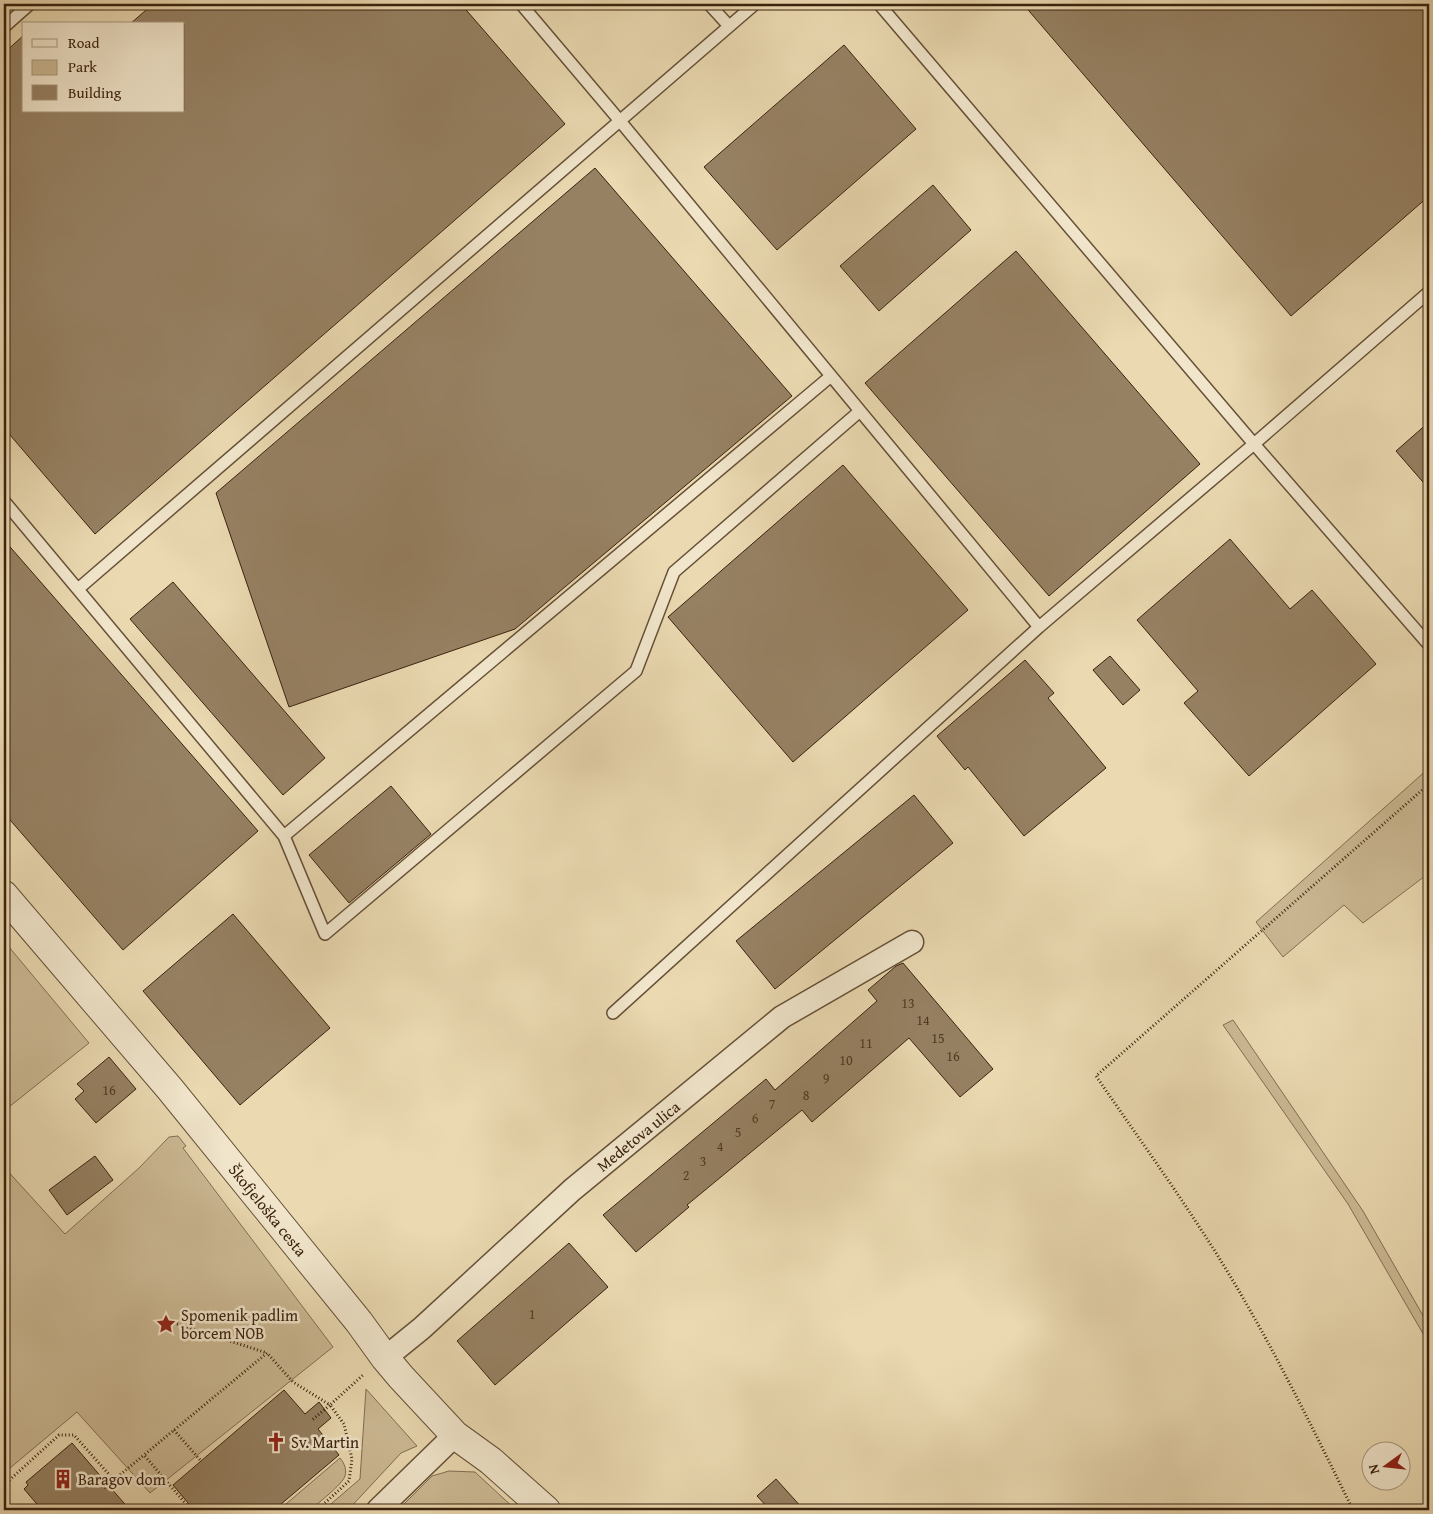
<svg xmlns="http://www.w3.org/2000/svg" width="1433" height="1514" viewBox="0 0 1433 1514" font-family="'Gentium Book Plus',serif">
<style>
.green{fill:#ccba95;stroke:#836e52}
.building{fill:#968163;stroke:#3a220e}
.lines{fill:none;stroke-linecap:round;stroke-linejoin:round}
.service-casing{stroke:#665037;stroke-width:14}
.minor-casing{stroke:#665037;stroke-width:25}
.tertiary-casing{stroke:#665037;stroke-width:30}
.path{stroke:#3a220e;stroke-width:3;stroke-dasharray:1 2.5;stroke-linecap:butt}
.service{stroke:#f1e6cc;stroke-width:11}
.minor{stroke:#f1e6cc;stroke-width:22}
.tertiary{stroke:#f1e6cc;stroke-width:28}
.labels{text-anchor:middle;stroke-width:5;stroke-linejoin:round;paint-order:stroke}
.number-label{font-size:14px;fill:#513a23}
.street-label{font-size:16px;fill:#3a220e;stroke:#f1e6cc}
.poi-label{font-size:16px;fill:#3a220e;stroke:#f1e6cc;text-anchor:start}
</style>
<rect width="100%" height="100%" fill="#ead9b1"/>
<filter id="stains"><feTurbulence type="fractalNoise" baseFrequency=".004" numOctaves="4"/><feColorMatrix values="0 0 0 0 .2 0 0 0 0 .09 0 0 0 0 .02 0 0 0 .5 -.17"/></filter>
<radialGradient id="worn" r=".72"><stop offset=".6" stop-color="#630" stop-opacity="0"/><stop offset="1" stop-color="#630" stop-opacity=".3"/></radialGradient>
<path class="green" d="M1429 768V873L1363 923 1344 905 1283 957 1256 922Z
M4 941 89 1043 4 1111Z
M1233 1020 1363 1211 1429 1326V1344L1348 1204 1223 1025Z
M178 1136 186 1146 183 1148 333 1347 150 1493 77 1412 4 1473V1167L65 1234 139 1168 169 1137Z
M366 1389 417 1446 401 1453 348 1510H324L360 1479Z
M340 1458C344 1463 347 1469 345 1476 342 1485 318 1503 310 1510H279Z
M449 1471 475 1472 516 1510H398L432 1476Z"/>
<path class="building" d="M153 4H461L565 124 95 534 4 428V53L24 35V111H184V24H130Z
M1023 4H1429V196L1291 316Z
M844 45 916 129 777 250 704 167Z
M595 168 792 396 515 629 289 707 216 493Z
M933 185 971 230 879 311 840 266Z
M1016 251 1200 464 1049 596 865 383Z
M1429 422V489L1396 451Z
M843 465 968 610 793 762 668 617Z
M1230 539 1290 609 1312 590 1376 664 1249 776 1184 703 1198 691 1137 620Z
M4 540 258 831 123 950 4 813Z
M173 582 325 758 283 795 130 619Z
M1110 656 1140 690 1123 705 1093 670Z
M1025 660 1054 693 1048 698 1106 768 1024 836 968 767 965 770 937 736Z
M391 786 431 834 349 903 309 855Z
M914 795 953 843 775 989 736 941Z
M233 914 330 1028 240 1105 143 991Z
M903 963 993 1069 960 1097 909 1038 812 1122 802 1110 687 1205 689 1207 636 1252 603 1215 766 1079 775 1090 877 1001 868 990 896 966Z
M109 1057 136 1089 96 1123 75 1099 84 1091 77 1084Z
M95 1156 113 1180 67 1215 49 1190Z
M569 1243 608 1287 495 1385 457 1341Z
M284 1390 305 1414 319 1402 331 1418 318 1429 339 1455 274 1510H194L173 1485Z
M72 1443 97 1472 130 1510H42L24 1489 28 1485 26 1482Z
M776 1479 804 1510H770L757 1496Z"/>
<g class="lines">
<defs>
<path id="service" d="M521 4 620 121 1039 627
M709 4 729 26
M879 4 1254 444 1429 292
M4 27 30 4
M4 501 284 836 325 934 636 671 674 572 860 411
M78 589 755 4
M284 836 831 376
M613 1013 1039 627 1254 444 1429 645"/>
<path id="minor" d="M385 1358 422 1328 572 1190 782 1017 912 942
M378 1510 455 1435"/>
<path id="tertiary" d="M4 895 170 1089 359 1322 385 1358 401 1377 455 1435 491 1461 546 1510"/>
</defs>
<use href="#service" class="service-casing"/>
<use href="#minor" class="minor-casing"/>
<use href="#tertiary" class="tertiary-casing"/>
<path class="path" d="M177 1324 267 1353
M174 1430 201 1461
M4 1485 59 1435H74L114 1480
M104 1488 144 1455
M191 1510 144 1455 267 1353 293 1382 330 1405 311 1421
M317 1510 349 1481 352 1459 344 1424 330 1405 363 1375
M1353 1510C1318 1439 1283 1367 1243 1298 1199 1221 1146 1149 1096 1076L1429 784"/>
<use href="#service" class="service"/>
<use href="#minor" class="minor"/>
<use href="#tertiary" class="tertiary"/>
</g>
<defs>
<symbol id="sight-bare" viewBox="-9 -9 18 18"><path d="M0-6L1.8-2.2L6-1.7L2.9 1.2L3.7 5.4L0 3.3L-3.7 5.4L-2.9 1.2L-6-1.7L-1.8-2.2Z" fill="#8f2418" stroke="#f1e6cc" stroke-width="2.5" paint-order="stroke"/></symbol>
<symbol id="church-bare" viewBox="-9 -9 18 18"><path d="M-1.2-6h2.4v3.5h3.3v2.4h-3.3V6h-2.4V-.1h-3.3v-2.4h3.3Z" fill="#8f2418" stroke="#f1e6cc" stroke-width="2.5" paint-order="stroke"/></symbol>
<symbol id="building-bare" viewBox="-9 -9 18 18"><path d="M-4-6H4V6H1V3H-1V6H-4ZM-2.5-4.3h1.7v1.8h-1.7ZM.8-4.3h1.7v1.8H.8ZM-2.5-1h1.7V.8h-1.7ZM.8-1h1.7V.8H.8Z" fill="#8f2418" stroke="#f1e6cc" stroke-width="2.5" paint-order="stroke"/></symbol>
</defs>
<g fill-rule="evenodd">
<use href="#sight-bare" x="152" y="1310" width="28" height="28"/>
<use href="#church-bare" x="262" y="1428" width="28" height="28"/>
<use href="#building-bare" x="49" y="1465" width="28" height="28"/>
</g>
<g class="labels">
<g class="number-label">
<text x="908" y="1008">13</text>
<text x="923" y="1025">14</text>
<text x="938" y="1043">15</text>
<text x="866" y="1048">11</text>
<text x="953" y="1061">16</text>
<text x="846" y="1065">10</text>
<text x="826" y="1083">9</text>
<text x="109" y="1095">16</text>
<text x="806" y="1100">8</text>
<text x="772" y="1109">7</text>
<text x="755" y="1123">6</text>
<text x="738" y="1137">5</text>
<text x="720" y="1151">4</text>
<text x="703" y="1166">3</text>
<text x="686" y="1180">2</text>
<text x="532" y="1319">1</text>
</g>
<g class="street-label">
<text transform="translate(638 1136) rotate(-39)" y="6">Medetova ulica</text>
<text transform="translate(268 1210) rotate(51)" y="6">Škofjeloška cesta</text>
</g>
<g class="poi-label">
<text x="181" y="1321">Spomenik padlim<tspan x="181" dy="18">borcem NOB</tspan></text>
<text x="291" y="1448">Sv. Martin</text>
<text x="78" y="1485">Baragov dom</text>
</g>
</g>
<rect width="1433" height="1514" fill="none" stroke="#ead9b1" stroke-width="20"/>
<rect x="5" y="5" width="1423" height="1504" fill="none" stroke="#3a220e" stroke-width="2.5"/>
<rect x="10" y="10" width="1413" height="1494" fill="none" stroke="#3a220e"/>
<rect x="22" y="22" width="162" height="90" fill="#f1e6cc" stroke="#a89880"/>
<rect x="32" y="39" width="25" height="8" fill="#f1e6cc" stroke="#a89880"/>
<text x="68" y="48" font-size="15" fill="#3a220e">Road</text>
<rect x="32" y="60" width="25" height="15" fill="#ccba95" stroke="#a89880"/>
<text x="68" y="72" font-size="15" fill="#3a220e">Park</text>
<rect x="32" y="85" width="25" height="15" fill="#968163" stroke="#a89880"/>
<text x="68" y="98" font-size="15" fill="#3a220e">Building</text>
<g transform="translate(1386 1466) rotate(255)"><circle r="24" fill="#f1e6cc" stroke="#a89880"/>
<path d="M0-4L9 19L0 12L-9 19Z" fill="#8f2418"/>
<text y="-8" font-size="14" font-weight="bold" text-anchor="middle" fill="#3a220e">N</text>
</g>
<rect width="100%" height="100%" filter="url(#stains)"/>
<rect width="100%" height="100%" fill="url(#worn)"/>
</svg>
